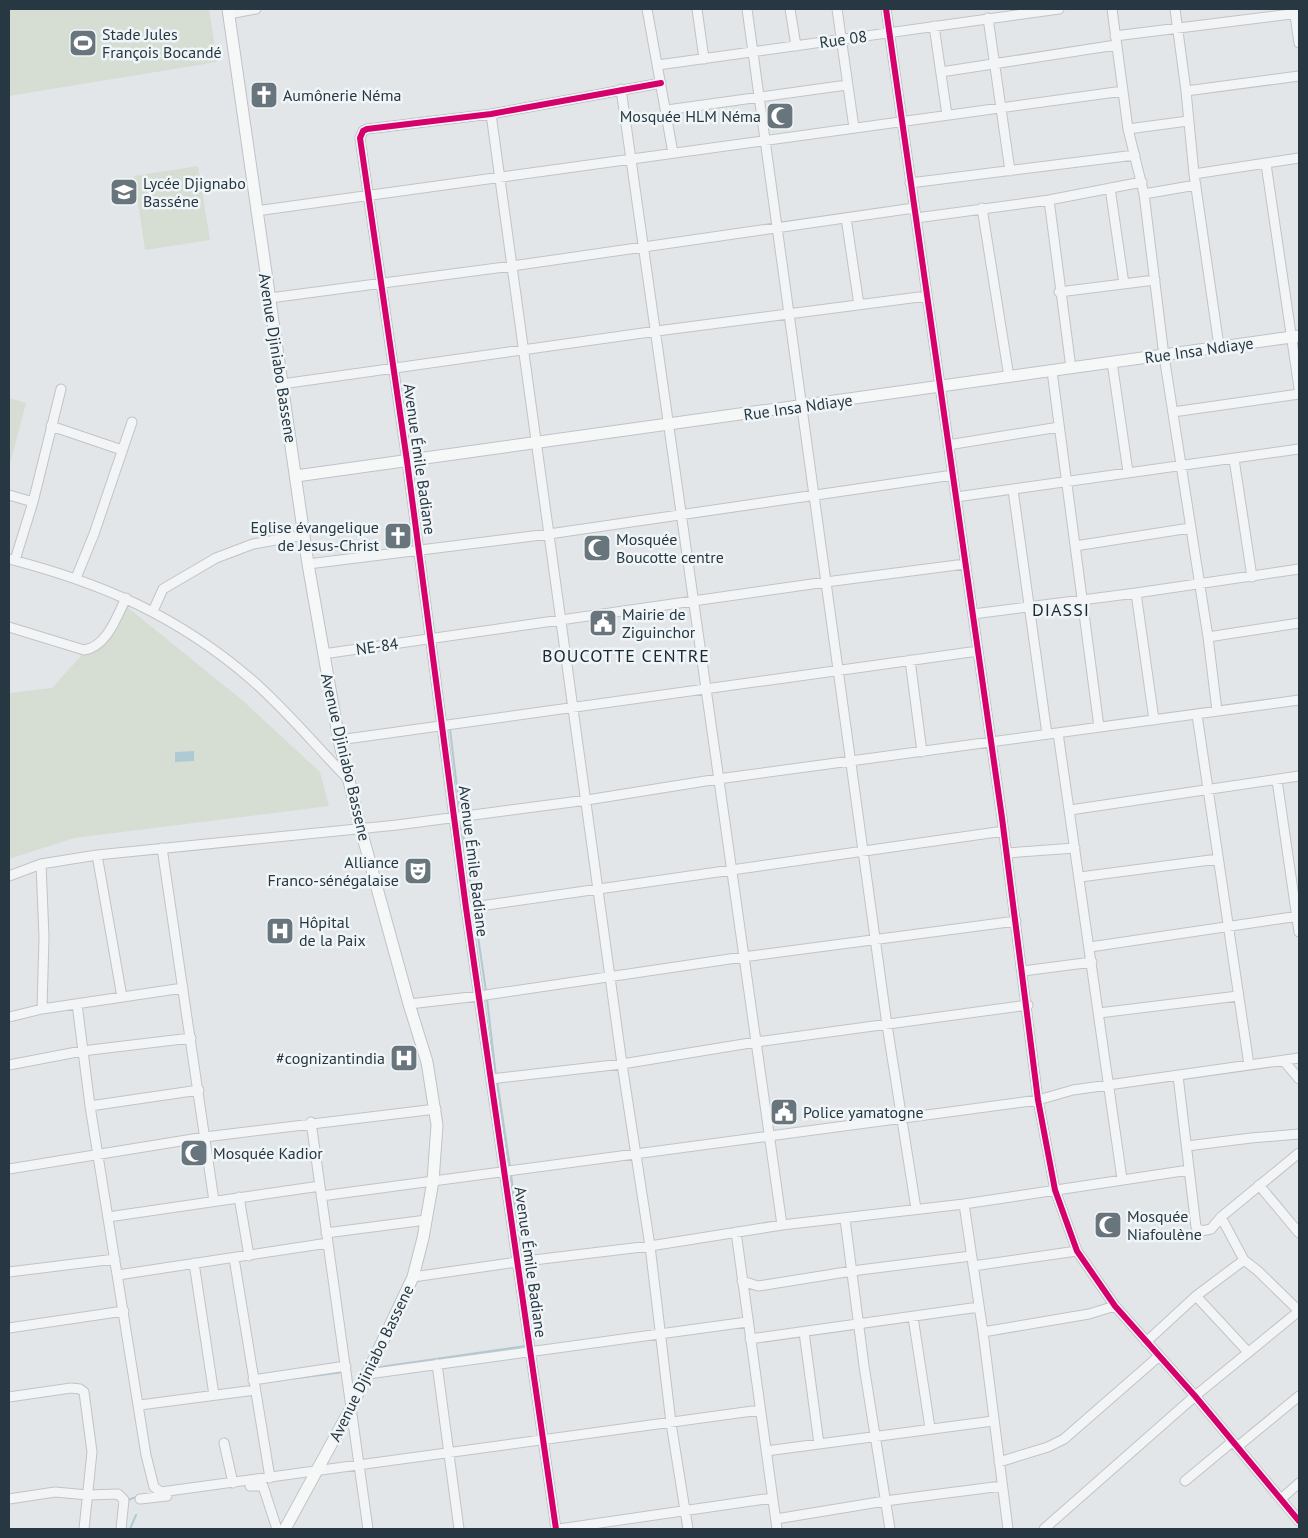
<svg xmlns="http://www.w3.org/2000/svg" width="1308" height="1538" viewBox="0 0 1308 1538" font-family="'PT Sans',sans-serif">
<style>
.green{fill:#d6ddd3}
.water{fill:#b0cad4}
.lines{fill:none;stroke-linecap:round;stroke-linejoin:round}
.stream{stroke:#b0cad4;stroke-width:2}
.minor-casing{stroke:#c1c4c6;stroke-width:11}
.major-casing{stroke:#bfc3c6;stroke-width:13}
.minor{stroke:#f2f4f5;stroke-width:9}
.major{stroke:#f6f7f7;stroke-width:11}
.cycleway-casing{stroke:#f0f5f8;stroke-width:9}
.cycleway{stroke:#d6006c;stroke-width:6}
.labels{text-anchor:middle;stroke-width:5;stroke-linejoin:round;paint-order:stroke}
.poi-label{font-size:16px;fill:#283843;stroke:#f0f5f8;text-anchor:start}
.street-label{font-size:16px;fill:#283843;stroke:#f0f5f8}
.neighbourhood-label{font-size:18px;letter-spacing:1px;fill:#1a2934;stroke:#f0f5f8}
</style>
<rect width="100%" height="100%" fill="#e3e6e8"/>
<path class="green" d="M9 9H209L217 62 9 96Z
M198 166 210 240 145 250 134 176Z
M9 398 26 403 9 468Z
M126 606 242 700 320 772 329 806 74 838 9 859V693L52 688Z"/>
<path class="water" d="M194 751V761L175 762V752Z"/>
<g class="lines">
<path class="stream" d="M450 729 460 813
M461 820 474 905
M474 910 486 991
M487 999 496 1076
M497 1080 510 1167
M511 1174 522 1259
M522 1264 533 1345
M380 1367 526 1346
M289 1379 344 1372
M128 1500 136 1497
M130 1529 136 1515"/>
<defs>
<path id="minor" d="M647 9 673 153
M697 9 704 59
M747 9 887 1025 916 1209
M790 9 796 46
M837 9 854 128
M886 9 1002 818 1038 1100 1055 1190 1077 1251 1115 1306 1195 1396 1299 1521
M1112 9 1128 129 1144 194 1164 356 1208 637 1217 711
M1175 9 1186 91 1194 174 1219 346
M1294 9 1299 43
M229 14 256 9
M988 18 1010 171
M934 26 947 115
M1115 36 1299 13
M658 65 1059 9
M941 72 1116 45
M621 89 782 1225
M1186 91 1299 76
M667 110 847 85
M491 114 622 1064 650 1246 671 1423 688 1529
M1128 129 1188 121
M1266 164 1299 388
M1194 174 1299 158
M910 183 1135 155
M1110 188 1124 284
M1144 194 1196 185
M1049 200 1071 368
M982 208 1009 377
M256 211 1123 91
M846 218 859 305
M916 218 1049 200 1142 182
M1059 292 1155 280
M270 298 512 266 914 208
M1112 362 1128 472
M1052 371 1099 727
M282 384 657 331 927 296
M1173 412 1299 394
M51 426 122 450
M948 445 1059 427
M1234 459 1252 577
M1013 490 1047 734
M9 495 33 502
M956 497 1299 449
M1075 546 1190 528
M9 559C102 583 178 616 252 680 286 710 316 746 348 779
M15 560 33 502 61 389
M308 564 549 534 953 475
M76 578 94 534 132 422
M1136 593 1154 720
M153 611 163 589 216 558 253 544 304 535
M973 614 1136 593 1299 569
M9 627 84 650C107 647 117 616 126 598
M1208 637 1299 623
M323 654 826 582 965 564
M910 660 922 752
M1197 715 1249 1065
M1058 733 1122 1179
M339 740 978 651
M1277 780 1299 932
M1070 810 1299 776
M162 848 214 1201
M1007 853 1075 848
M97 855 122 997
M41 864 44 937 42 1009
M9 876 41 864 97 855 397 825 587 800 718 779 1299 700
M1080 877 1218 859
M466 908 1004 831
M1090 947 1299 916
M1023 971 1092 962
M77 1004 90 1106 146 1455 154 1487 161 1492 760 1410
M409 1004 479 996 743 957 1016 921
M1099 1013 1238 996
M9 1017 42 1009 183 988
M1284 1061 1299 1079
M9 1065 82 1051 191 1038
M1178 1076 1196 1227 1201 1231 1211 1229 1221 1217 1299 1153
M491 1079 622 1064 756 1042 1028 1005
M90 1106 199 1090
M311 1122 368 1529
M1187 1146 1251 1138 1299 1134
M9 1169 205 1137 436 1109
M1259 1185 1299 1233
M321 1196 1038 1100 1073 1090 1299 1058
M239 1197 249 1256
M964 1204 983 1332 1008 1529
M108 1217 320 1186
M1221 1217 1244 1260 1258 1271 1299 1311
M845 1219 864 1366 890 1529
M736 1232 777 1529
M326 1233 426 1220
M234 1258 270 1478
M194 1263 214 1395
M973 1266 1077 1251
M9 1272 115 1259
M118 1275 328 1243
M413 1277 517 1262 650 1246 782 1225 964 1204 1189 1170
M742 1281 758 1286 765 1285 852 1271 971 1256
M1196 1296 1248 1352
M913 1317 930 1428
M9 1328 124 1311
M804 1332 819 1444
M983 1332 1089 1314 1115 1306
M750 1339 979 1307
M1146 1342 1196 1296 1244 1260
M437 1364 459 1529
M368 1374 747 1322
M253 1380 346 1366
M9 1397 71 1388 80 1389 84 1392 92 1452 84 1529
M140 1405 255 1390
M224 1443 233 1483
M1237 1447 1299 1396
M766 1451 993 1421
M999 1462 1048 1447 1064 1439 1158 1357
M1185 1481 1232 1442
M250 1486H263L277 1529
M9 1499 55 1492 88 1495 118 1494 124 1500 121 1529
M140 1499 167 1496
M1281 1499 1299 1483
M776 1519 885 1501 1002 1486
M556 1529 466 908 407 461 360 138 363 131 367 129 491 114 661 83
M559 1529 772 1498
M1044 1529 1195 1396 1299 1311"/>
<path id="major" d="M228 9 308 564 339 740 361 830 409 1004 427 1062 437 1125 433 1181 423 1238 413 1277 352 1406 285 1529
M296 476 1299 336"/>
</defs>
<use href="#minor" class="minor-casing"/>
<use href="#major" class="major-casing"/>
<use href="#minor" class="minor"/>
<use href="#major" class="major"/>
<defs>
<path id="cycleway" d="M886 9 1002 818 1038 1100 1055 1190 1077 1251 1115 1306 1195 1396 1299 1521
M556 1529 466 908 407 461 360 138 363 131 367 129 491 114 661 83"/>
</defs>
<use href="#cycleway" class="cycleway-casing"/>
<use href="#cycleway" class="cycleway"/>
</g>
<defs>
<symbol id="stadium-square" viewBox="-11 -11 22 22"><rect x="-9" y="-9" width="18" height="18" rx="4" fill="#69757d" stroke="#f0f5f8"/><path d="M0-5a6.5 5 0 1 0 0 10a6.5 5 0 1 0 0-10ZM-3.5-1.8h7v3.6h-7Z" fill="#fff"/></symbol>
<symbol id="church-square" viewBox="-11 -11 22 22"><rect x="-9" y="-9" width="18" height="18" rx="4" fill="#69757d" stroke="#f0f5f8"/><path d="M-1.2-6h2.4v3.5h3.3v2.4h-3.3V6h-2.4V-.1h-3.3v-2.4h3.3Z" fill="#fff"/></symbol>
<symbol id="mosque-square" viewBox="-11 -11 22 22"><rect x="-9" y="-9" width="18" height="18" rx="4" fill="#69757d" stroke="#f0f5f8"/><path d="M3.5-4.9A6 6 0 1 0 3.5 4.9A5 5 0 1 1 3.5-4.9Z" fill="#fff"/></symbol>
<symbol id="school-square" viewBox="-11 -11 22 22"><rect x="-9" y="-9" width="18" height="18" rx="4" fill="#69757d" stroke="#f0f5f8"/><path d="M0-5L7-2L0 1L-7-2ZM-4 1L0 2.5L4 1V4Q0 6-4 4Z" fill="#fff"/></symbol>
<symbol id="civic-square" viewBox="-11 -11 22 22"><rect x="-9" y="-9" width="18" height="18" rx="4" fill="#69757d" stroke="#f0f5f8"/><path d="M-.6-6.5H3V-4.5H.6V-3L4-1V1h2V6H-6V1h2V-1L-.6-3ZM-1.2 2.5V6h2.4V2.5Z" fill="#fff"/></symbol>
<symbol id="theatre-square" viewBox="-11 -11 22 22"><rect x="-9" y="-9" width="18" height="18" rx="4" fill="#69757d" stroke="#f0f5f8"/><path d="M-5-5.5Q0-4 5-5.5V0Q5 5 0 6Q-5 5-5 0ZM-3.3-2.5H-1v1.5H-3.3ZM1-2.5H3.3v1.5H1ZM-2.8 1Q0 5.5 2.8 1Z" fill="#fff"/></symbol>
<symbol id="hospital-square" viewBox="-11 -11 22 22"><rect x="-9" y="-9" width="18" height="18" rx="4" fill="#69757d" stroke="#f0f5f8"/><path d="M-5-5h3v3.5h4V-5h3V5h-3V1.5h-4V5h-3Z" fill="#fff"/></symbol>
</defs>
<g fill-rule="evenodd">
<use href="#stadium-square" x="67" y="27" width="32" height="32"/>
<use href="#church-square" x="248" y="79" width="32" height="32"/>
<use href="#mosque-square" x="764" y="100" width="32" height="32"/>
<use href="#school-square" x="108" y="176" width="32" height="32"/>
<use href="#church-square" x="382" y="520" width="32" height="32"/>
<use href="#mosque-square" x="581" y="532" width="32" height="32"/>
<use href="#civic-square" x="587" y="607" width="32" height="32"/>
<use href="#theatre-square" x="402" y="855" width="32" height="32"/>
<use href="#hospital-square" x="264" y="915" width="32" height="32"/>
<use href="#hospital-square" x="388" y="1042" width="32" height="32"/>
<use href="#civic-square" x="768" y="1096" width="32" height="32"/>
<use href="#mosque-square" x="178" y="1137" width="32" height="32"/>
<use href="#mosque-square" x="1092" y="1209" width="32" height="32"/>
</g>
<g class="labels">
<g class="poi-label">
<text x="102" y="40">Stade Jules<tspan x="102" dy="18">François Bocandé</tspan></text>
<text x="283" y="101">Aumônerie Néma</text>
<text x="761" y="122" text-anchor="end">Mosquée HLM Néma</text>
<text x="143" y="189">Lycée Djignabo<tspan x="143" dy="18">Basséne</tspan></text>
<text x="379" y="533" text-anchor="end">Eglise évangelique<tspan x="379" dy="18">de Jesus-Christ</tspan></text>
<text x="616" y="545">Mosquée<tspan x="616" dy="18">Boucotte centre</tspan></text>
<text x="622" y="620">Mairie de<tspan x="622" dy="18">Ziguinchor</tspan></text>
<text x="399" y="868" text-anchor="end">Alliance<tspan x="399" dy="18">Franco-sénégalaise</tspan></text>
<text x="299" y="928">Hôpital<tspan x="299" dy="18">de la Paix</tspan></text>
<text x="385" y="1064" text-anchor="end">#cognizantindia</text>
<text x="803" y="1118">Police yamatogne</text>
<text x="213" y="1159">Mosquée Kadior</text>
<text x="1127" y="1222">Mosquée<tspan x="1127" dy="18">Niafoulène</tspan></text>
</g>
<g class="street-label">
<text transform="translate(843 39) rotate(-8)" y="6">Rue 08</text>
<text transform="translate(1199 350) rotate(-8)" y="6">Rue Insa Ndiaye</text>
<text transform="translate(278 358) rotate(81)" y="6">Avenue Djiniabo Bassene</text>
<text transform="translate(798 407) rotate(-8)" y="6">Rue Insa Ndiaye</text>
<text transform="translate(420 459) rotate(82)" y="6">Avenue Émile Badiane</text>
<text transform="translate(377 646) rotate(-8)" y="6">NE-84</text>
<text transform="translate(346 757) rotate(77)" y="6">Avenue Djiniabo Bassene</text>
<text transform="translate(474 861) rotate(83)" y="6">Avenue Émile Badiane</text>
<text transform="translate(531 1262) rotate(82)" y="6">Avenue Émile Badiane</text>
<text transform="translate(371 1363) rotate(-64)" y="6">Avenue Djiniabo Bassene</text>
</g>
<g class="neighbourhood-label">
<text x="1061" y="616">DIASSI</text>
<text x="626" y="662">BOUCOTTE CENTRE</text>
</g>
</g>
<rect width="1308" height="1538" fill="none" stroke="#283843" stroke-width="20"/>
</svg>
